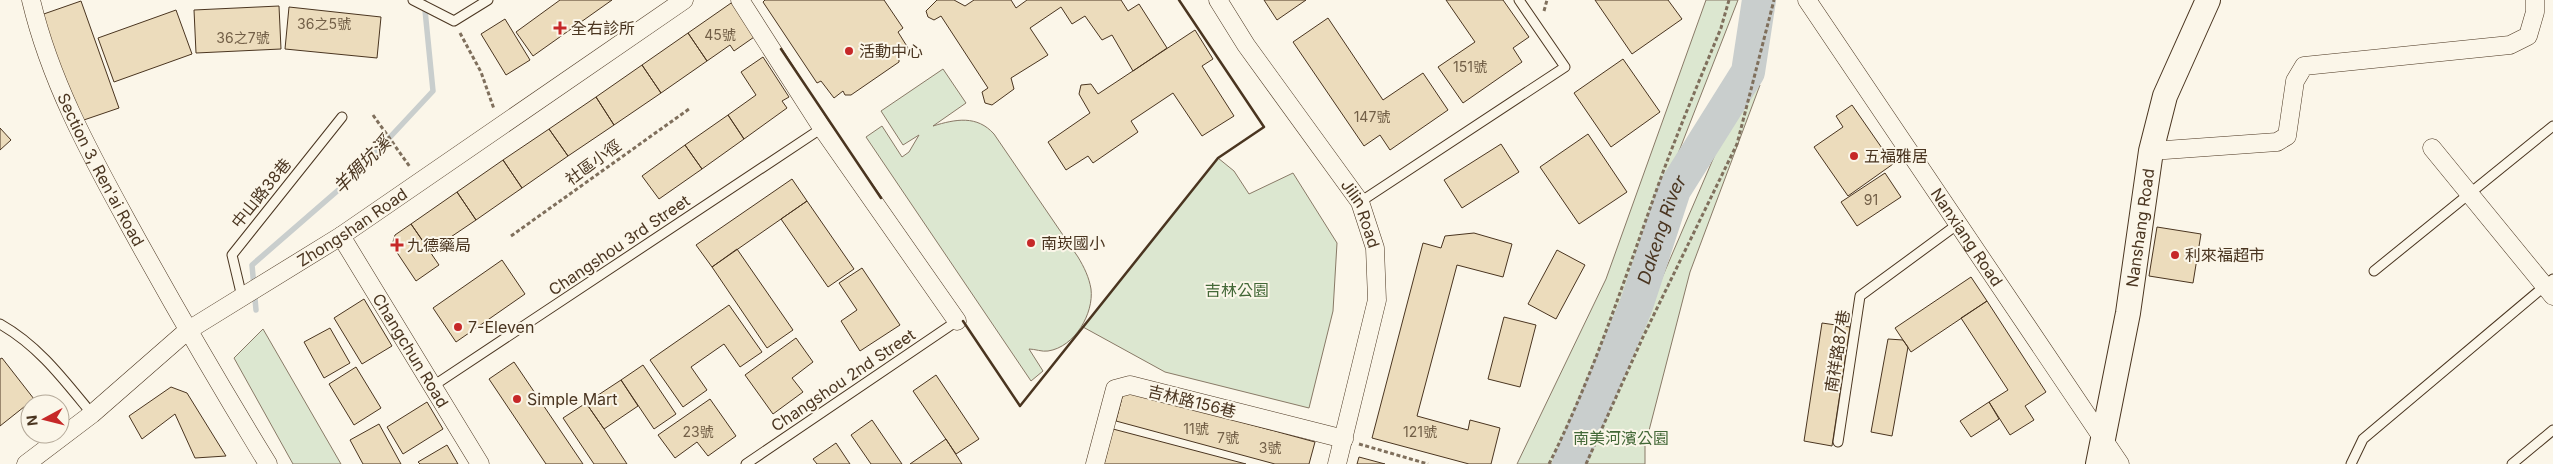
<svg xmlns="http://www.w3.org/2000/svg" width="2553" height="464" viewBox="0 0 2553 464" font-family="Inter,'Noto Sans TC',sans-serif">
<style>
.green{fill:#dce7d0;stroke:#887966}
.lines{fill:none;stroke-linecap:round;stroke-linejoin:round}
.stream{stroke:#c9cecd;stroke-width:5.5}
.river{stroke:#c9cecd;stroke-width:34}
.building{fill:#ecdcbc;stroke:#4a3520}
.lane-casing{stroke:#4a3520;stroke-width:11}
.street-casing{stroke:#4a3520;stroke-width:19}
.secondary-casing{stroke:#4a3520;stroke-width:26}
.path{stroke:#7f6f5c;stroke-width:3;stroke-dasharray:4 2.5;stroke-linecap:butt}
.lane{stroke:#fbf6e9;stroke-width:9}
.street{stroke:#fbf6e9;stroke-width:18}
.secondary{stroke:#fbf6e9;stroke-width:24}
.wall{stroke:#4a3520;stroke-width:2.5}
.poi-dot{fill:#c62828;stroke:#fbf6e9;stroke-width:2}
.labels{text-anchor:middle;stroke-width:4;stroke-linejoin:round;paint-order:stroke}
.number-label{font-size:14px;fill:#725f47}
.poi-label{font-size:16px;fill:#4a3520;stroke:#fbf6e9;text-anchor:start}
.street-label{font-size:16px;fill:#4a3520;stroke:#fbf6e9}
.park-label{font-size:16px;fill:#436837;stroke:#fbf6e9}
.water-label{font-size:18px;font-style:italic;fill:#4a3520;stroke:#fbf6e9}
</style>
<rect width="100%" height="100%" fill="#fbf6e9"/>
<path class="green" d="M1706 0H1738L1557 464H1517L1606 279Z
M943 69 966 103 933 126C956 119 977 115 994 134L1078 257C1084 267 1089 277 1091 289 1094 313 1075 347 1048 351 1042 352 1035 349 1029 349L1043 371 1031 381 866 137 882 126 902 157 909 152 919 135 903 145 881 111Z
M1747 80 1760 85 1690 272 1645 446V464H1582Z
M1218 158 1234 171 1249 194 1293 173 1337 243 1333 311 1309 408 1165 372 1083 327Z
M263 329 341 464H293L234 358Z"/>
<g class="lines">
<path class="stream" d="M256 310 252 265 351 179 433 91 424 0"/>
<path class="river" id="s1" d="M1569 464 1636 306 1674 190 1748 72 1759 0"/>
</g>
<path class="building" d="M560 0H612L533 56 516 32Z
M765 0H884L903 28 898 32 908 48 899 53V62L851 95H845L843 91 834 98 821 81 817 83 763 2Z
M937 0H954L965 6 974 0H1011L1016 8 1027 0H1121L1128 11 1139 4 1167 48 1133 71 1112 35 1102 40 1085 16 1072 24 1061 7 1030 28 1048 55 1011 78 1014 89 992 105 985 103 982 92 988 88 941 16 934 20 928 17 926 11Z
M1264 0H1306L1277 20Z
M1446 0H1503L1529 37 1513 48 1522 62 1463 103 1438 67 1475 42Z
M1595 0H1668L1682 19 1632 54Z
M81 1 119 108 75 123 38 16Z
M734 1 757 35 734 51 730 45 707 61 688 33Z
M279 6 281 49 196 53 194 10Z
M289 7 381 17 377 58 285 49Z
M176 10 192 54 114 82 98 38Z
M1328 18 1383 100 1423 73 1448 110 1390 150 1380 135 1364 146 1293 42Z
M505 19 530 60 506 75 481 34Z
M1195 30 1213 59 1202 66 1234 116 1202 136 1173 93 1131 121 1138 132 1093 163 1088 156 1066 170 1048 142 1090 113 1079 94 1081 85 1091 84 1098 94Z
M688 33 707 61 661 93 642 65Z
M763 57 789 97 782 101 787 108 744 139 728 115 756 95 741 72Z
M1623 59 1660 112 1611 147 1574 93Z
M642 65 661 93 614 125 596 97Z
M596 97 614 125 568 156 549 129Z
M1852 105 1893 164 1848 196 1814 147 1843 127 1836 116Z
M728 115 744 139 702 169 685 145Z
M0 128 11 140 0 150Z
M549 129 568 156 522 188 503 160Z
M1588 134 1627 192 1579 224 1540 167Z
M1501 144 1519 172 1462 208 1444 180Z
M685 145 702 169 659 199 642 176Z
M503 160 522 188 476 220 457 192Z
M1885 173 1901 197 1857 226 1841 202Z
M792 179 807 201 712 267 696 245Z
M457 192 476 220 430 251 411 224Z
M807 201 854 269 828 287 781 219Z
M411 224 439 265 416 281 392 245 395 235Z
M2157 227 2201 234 2193 283 2149 276Z
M1474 233 1512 244 1503 277 1457 265 1417 416 1468 430 1470 420 1500 428 1491 464H1469L1372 438 1423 243 1441 248 1445 236Z
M737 249 793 330 767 348 712 267Z
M1557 250 1585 265 1556 319 1528 304Z
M502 260 525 294 456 342 433 308Z
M862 268 900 325 860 351 841 321 857 310 839 283Z
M1971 277 1987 301 1911 352 1895 328Z
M364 299 392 346 362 364 334 318Z
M1987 301 2046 392 2025 406 2034 420 2010 435 1989 402 2008 390 1961 318Z
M729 305 762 352 740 367 724 344 691 367 707 390 683 407 650 360Z
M1504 317 1536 325 1520 387 1488 379Z
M1822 323 1850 327 1832 446 1804 441Z
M330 328 350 363 324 378 304 342Z
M796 338 813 362 792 378 803 392 773 414 745 375Z
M1888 339 1903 340 1908 347 1892 436 1871 432Z
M2 358 34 399 0 426V359Z
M514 362 583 464H546L489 379Z
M643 365 676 414 654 429 621 380Z
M356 367 381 408 354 425 329 384Z
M936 375 979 439 956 454 913 391Z
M621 380 638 406 604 429 586 403Z
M171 387 187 393 226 456 195 458 175 414 142 439 129 416Z
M1124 390 1315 442 1309 464H1275L1116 421Z
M710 399 736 436 708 456 697 442 675 458 658 435Z
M427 402 443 429 403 454 387 427Z
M1989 402 1999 419 1971 437 1960 421Z
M586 403 604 429 627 464H594L563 418Z
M872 420 902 464H871L851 435Z
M379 424 401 464H363L350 440Z
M1113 429 1246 464H1104Z
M946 439 962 464H910Z
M836 443 850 464H817L813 459Z
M447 445 458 464H420L418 462Z
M1359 457 1385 464H1357Z"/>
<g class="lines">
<defs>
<path id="lane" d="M413 0 454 21 488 0
M1360 202 1565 67 1519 0
M2374 271 2553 126
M242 297 232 255 342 117
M0 324C39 346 64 380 92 414
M433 386 822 128
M1838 442 1860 296 1958 224
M746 464 957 321
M2351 464 2363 439 2553 279
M2512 464 2553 430"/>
<g id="street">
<path id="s2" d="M31 0C50 80 88 150 127 221 172 303 219 384 268 464"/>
<path d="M740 0 822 128 957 321"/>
<path id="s3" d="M1218 0 1246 45 1360 202 1375 248 1377 300 1337 464"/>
<path id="s4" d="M1807 0 2120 464"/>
<path d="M2432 148 2553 296"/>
<path d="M2151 151 2277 142 2287 136 2295 81 2304 66 2510 45 2528 36 2535 12V0"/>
<path id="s5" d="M341 236 480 464"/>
<path id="s6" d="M26 464 92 414 187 331 341 236 684 0"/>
<path d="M1095 464 1115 389 1130 385 1344 439"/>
</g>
<g id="secondary">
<path id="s7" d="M2098 464 2128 313 2151 151 2165 96 2208 0"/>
</g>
</defs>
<use href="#lane" class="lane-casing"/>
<use href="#street" class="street-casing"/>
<use href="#secondary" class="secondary-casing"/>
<path class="path" d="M1544 11 1547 0
M460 33 481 72 494 109
M373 115 410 167
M511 236 689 109
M1359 444 1428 464
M1549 464C1592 378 1622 287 1654 197 1674 140 1698 84 1721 28L1729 0
M1586 464 1643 337 1737 144 1774 0"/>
<use href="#lane" class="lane"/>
<use href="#street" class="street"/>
<use href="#secondary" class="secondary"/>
<path class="wall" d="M781 49 881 198
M963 321 1020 406 1218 158 1264 127 1179 0"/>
</g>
<g class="poi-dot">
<path d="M557.5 20.5h5v5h5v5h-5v5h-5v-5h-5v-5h5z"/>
<circle cx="849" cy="51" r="5"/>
<circle cx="1854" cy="156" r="5"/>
<circle cx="1031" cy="243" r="5"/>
<path d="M394.5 237.5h5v5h5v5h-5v5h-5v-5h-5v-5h5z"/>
<circle cx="2175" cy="255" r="5"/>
<circle cx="458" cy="327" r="5"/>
<circle cx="517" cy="399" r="5"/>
</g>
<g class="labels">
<g class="number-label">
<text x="324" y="29">36之5號</text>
<text x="720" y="40">45號</text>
<text x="243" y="43">36之7號</text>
<text x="1470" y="72">151號</text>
<text x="1372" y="122">147號</text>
<text x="1871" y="205">91</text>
<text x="1196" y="434">11號</text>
<text x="698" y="437">23號</text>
<text x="1420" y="437">121號</text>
<text x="1228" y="443">7號</text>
<text x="1270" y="453">3號</text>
</g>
<g class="poi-label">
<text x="571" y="34">全右診所</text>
<text x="859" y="57">活動中心</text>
<text x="1864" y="162">五福雅居</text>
<text x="1041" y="249">南崁國小</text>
<text x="407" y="251">九德藥局</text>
<text x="2185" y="261">利來福超市</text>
<text x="468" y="333">7-Eleven</text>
<text x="527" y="405">Simple Mart</text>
</g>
<g class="street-label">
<text transform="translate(593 162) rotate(-36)" y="6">社區小徑</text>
<text dy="6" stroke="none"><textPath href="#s2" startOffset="184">Section 3, Ren'ai Road</textPath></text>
<text transform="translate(261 193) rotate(-51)" y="6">中山路38巷</text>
<text dy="6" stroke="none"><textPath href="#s3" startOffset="258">Jilin Road</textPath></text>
<text dy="6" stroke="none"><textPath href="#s6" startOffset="404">Zhongshan Road</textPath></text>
<text dy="6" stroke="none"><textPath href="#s7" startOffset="240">Nanshang Road</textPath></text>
<text dy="6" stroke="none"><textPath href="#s4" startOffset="286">Nanxiang Road</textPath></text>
<text transform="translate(619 245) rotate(-34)" y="6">Changshou 3rd Street</text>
<text dy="6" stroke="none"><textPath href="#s5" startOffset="134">Changchun Road</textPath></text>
<text transform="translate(1837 351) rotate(-81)" y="6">南祥路87巷</text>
<text transform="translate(843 380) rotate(-34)" y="6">Changshou 2nd Street</text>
<text transform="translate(1192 401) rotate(14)" y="6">吉林路156巷</text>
</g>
<g class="park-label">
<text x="1237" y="296">吉林公園</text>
<text x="1621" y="444">南美河濱公園</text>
</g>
<g class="water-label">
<text transform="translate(362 165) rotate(-45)" y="6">羊稠坑溪</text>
<text dy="6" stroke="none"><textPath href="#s1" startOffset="252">Dakeng River</textPath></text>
</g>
</g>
<g transform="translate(45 419) rotate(263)"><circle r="24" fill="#fbf6e9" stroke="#b4a999"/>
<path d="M0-4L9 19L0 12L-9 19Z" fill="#c62828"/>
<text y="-8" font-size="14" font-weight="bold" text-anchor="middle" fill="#4a3520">N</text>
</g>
</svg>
